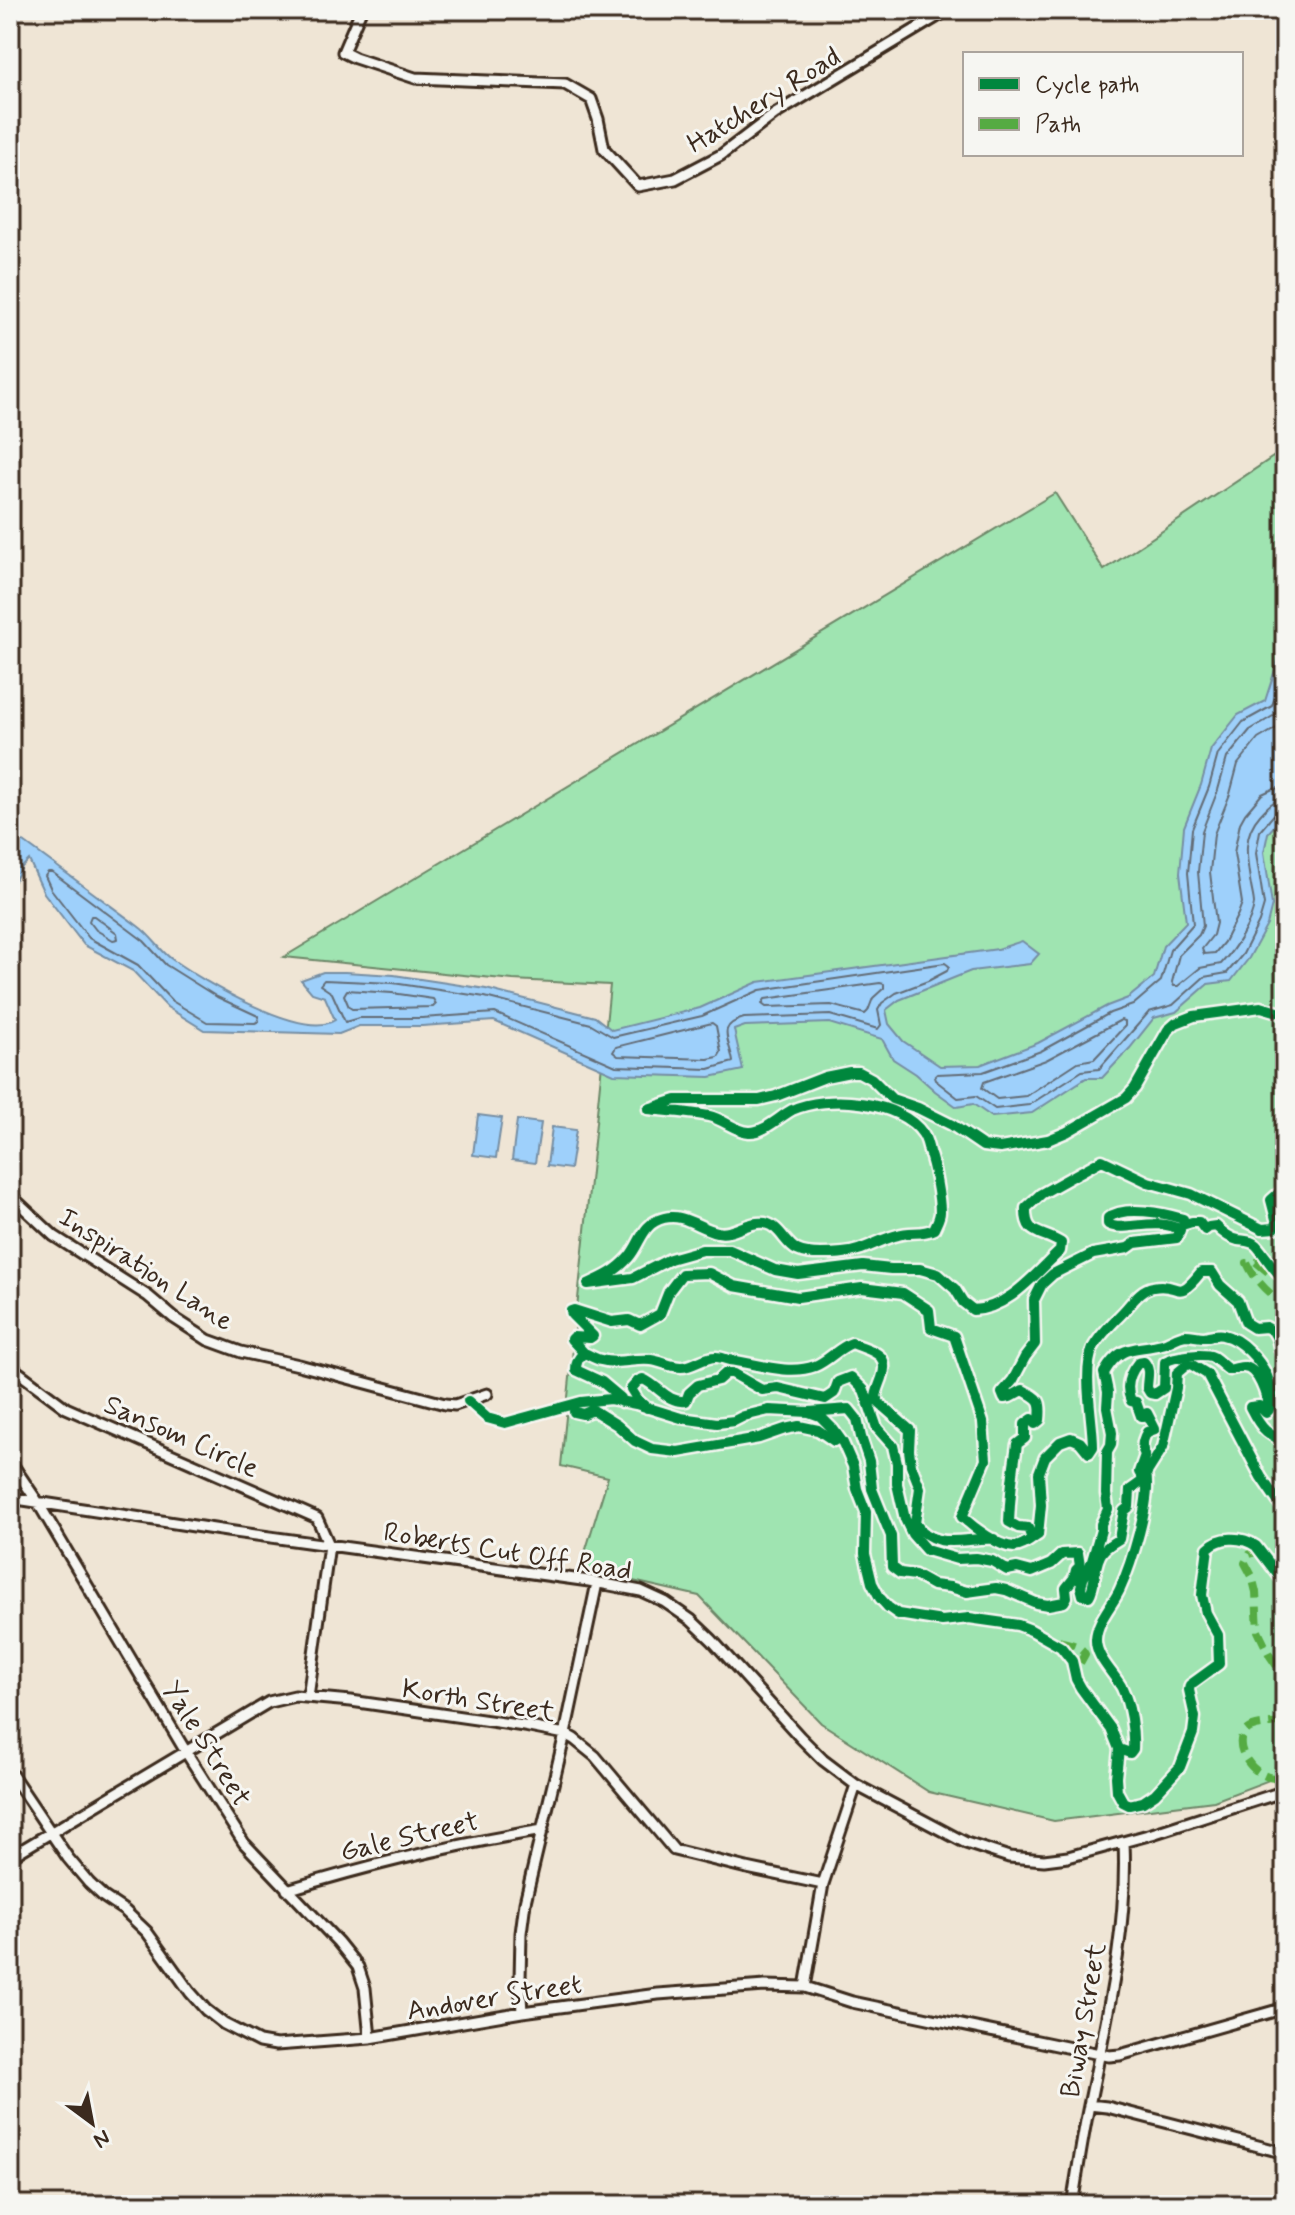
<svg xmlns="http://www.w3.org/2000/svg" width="1295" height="2215" viewBox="0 0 1295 2215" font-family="Mynerve,sans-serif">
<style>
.green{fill:#9fe4b1;stroke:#6d8768;stroke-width:2}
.water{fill:#9ed0fb;stroke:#768ea3;stroke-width:2}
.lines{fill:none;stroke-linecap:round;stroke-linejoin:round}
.shore{stroke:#636c76;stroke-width:2}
.minor-casing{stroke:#3b2a1e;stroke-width:15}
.minor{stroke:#f6f6f2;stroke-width:9}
.quiet{stroke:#55ab43;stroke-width:8;stroke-dasharray:16 8;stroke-linecap:butt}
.cycleway-casing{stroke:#f6f6f2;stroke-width:15}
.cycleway{stroke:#00873e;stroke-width:10}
.labels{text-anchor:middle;stroke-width:6;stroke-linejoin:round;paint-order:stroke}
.street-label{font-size:28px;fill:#3b2a1e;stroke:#f6f6f2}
</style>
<rect width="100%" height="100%" fill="#efe5d5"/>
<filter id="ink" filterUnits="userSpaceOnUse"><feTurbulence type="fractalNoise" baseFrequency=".0125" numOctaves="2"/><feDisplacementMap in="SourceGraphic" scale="16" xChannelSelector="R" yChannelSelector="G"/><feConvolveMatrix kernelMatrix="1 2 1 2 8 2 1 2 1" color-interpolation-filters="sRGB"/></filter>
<g filter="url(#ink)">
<path class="green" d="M1285 449V1774L1214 1801 1054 1821 929 1792 821 1723 699 1596 580 1569 608 1477 561 1466 610 985 513 980 284 957 1055 493 1104 570Z"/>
<path class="water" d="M1285 639V814L1268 833 1264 852 1272 905 1267 925 1249 958 1231 981 1208 984 1176 1012 1154 1018 1130 1048 1102 1078H1086L1032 1113 992 1117 973 1104 957 1107 935 1091 916 1074 893 1059 882 1039 829 1023 745 1026 734 1030 743 1070 710 1077 614 1074 494 1021 422 1026H359L339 1034 204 1030 167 1007 133 971 84 945 44 893 29 860 22 867 15 880 10 877V832C53 863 96 895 138 926 152 936 160 951 173 960 201 980 303 1041 335 1020L325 997 312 993 301 980 323 972H345L394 975 486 989 595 1017 612 1030 700 1008 758 982 998 949 1022 941 1039 954 1030 964 971 971 899 1000 886 1010 889 1024 903 1041 940 1066 980 1065 1038 1043 1107 1006 1128 998 1154 977 1163 946 1186 922 1180 873 1184 827 1201 785 1211 749 1238 715 1265 701Z
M478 1115 502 1118 496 1158 473 1155Z
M517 1120 541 1123 535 1163 512 1160Z
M552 1127 576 1130 570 1169 547 1166Z"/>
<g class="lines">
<path class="shore" d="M1285 664 1272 706 1243 722 1218 754 1209 787 1192 829 1188 873 1193 924 1170 950 1161 981 1133 1005 1110 1013 1041 1051 983 1072 937 1074 934 1077 935 1080 958 1098 976 1096 995 1109 1029 1105 1082 1071 1099 1069 1149 1012 1173 1005 1204 977 1227 973 1243 954 1259 922 1264 905 1256 853 1260 831 1277 811 1285 809
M1285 698 1278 713 1250 730 1227 758 1218 790 1202 831 1198 872 1203 926 1199 935 1179 955 1172 982 1174 986H1178L1200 968 1221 964C1234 950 1252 923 1254 904 1254 899 1252 892 1251 886 1247 861 1241 836 1260 815 1268 806 1273 800 1285 799
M1285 723 1258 739 1238 764 1230 794 1214 834 1210 872 1216 923 1213 935 1202 949 1204 954 1215 953 1224 942 1238 914 1242 903 1234 853 1240 823 1245 814 1262 794 1273 789 1285 787
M48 872H52L144 941 166 965 217 997 258 1016 259 1021 255 1023 207 1022 172 1001 138 965 89 938 51 889 45 876Z
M91 916H94L117 933 118 939 113 940 96 930 89 921Z
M945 963 949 966 947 971 928 981 896 993 882 1003 878 1010 881 1025 878 1029 830 1015 744 1018C715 1026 730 1040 733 1062L709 1069 616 1066 495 1013 422 1018H359L345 1022 332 993 320 985 324 980 393 983 485 997 591 1024 613 1037 702 1016 760 990Z
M880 983 884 984V988L873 998 868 1011 865 1014 831 1005 766 1007 762 1004 765 999Z
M347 990 392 993 433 999 436 1004 433 1007 352 1009 349 1007 344 995Z
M1121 1020 1125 1021V1026L1094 1059 1078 1062 1026 1096 997 1099 982 1088 984 1082 1046 1060Z
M712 1023 716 1026 721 1052 718 1057 708 1059 618 1056 613 1052 616 1047Z"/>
<defs>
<path id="minor" d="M361 10 343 52 355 58 415 78 565 84 591 99 598 119 604 149 638 186 675 179 721 155 775 114 948 10
M10 1195 54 1236 148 1296 174 1318 208 1340 241 1352 299 1365 445 1404 455 1405 487 1394
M10 1366 66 1408 317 1518 329 1545 308 1697
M10 1461 37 1501 186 1752 244 1843 338 1942 358 1967 365 1988 370 2038
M10 1498 227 1531 589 1581 641 1591 665 1602 691 1620 712 1640 800 1737 823 1760 856 1785 966 1843 1009 1857 1044 1860 1068 1857 1152 1834 1285 1791
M10 1772 68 1858 89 1883 104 1897 125 1911 147 1932 190 1992 206 2010 224 2024 259 2042 276 2045 370 2038 522 2012 658 1994 765 1986 805 1987 852 2002 1109 2056 1120 2055 1285 2008
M10 1857 269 1702 295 1696 351 1701 524 1726 565 1734 574 1739 595 1756 674 1850 747 1868 823 1884
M287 1890C372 1864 456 1844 543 1830
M805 1987 823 1884 856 1785
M522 2012 520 1980 521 1933 525 1902 565 1734 597 1583
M1089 2105 1107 2107 1285 2153
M1072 2205C1078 2169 1083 2132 1091 2096 1108 2012 1128 1928 1124 1842"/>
</defs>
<use href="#minor" class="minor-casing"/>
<use href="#minor" class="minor"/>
<path class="quiet" d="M1268 1272 1256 1262 1247 1263C1254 1279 1270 1296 1285 1304
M1285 1477 1281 1479 1285 1490
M1265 1555 1256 1552 1250 1554 1245 1563 1252 1576 1256 1592 1258 1631 1270 1656 1285 1678
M1059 1641C1069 1644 1081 1645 1085 1654L1075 1672
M1285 1722C1274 1725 1256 1723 1247 1730 1232 1741 1247 1766 1260 1773 1267 1778 1277 1779 1285 1779"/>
<defs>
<path id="cycleway" d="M1285 1014 1261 1007 1194 1016 1176 1023 1168 1030 1135 1088 1126 1098 1067 1132 1048 1140 1000 1148 983 1146 952 1125 918 1108 892 1099 872 1079 859 1072H850L825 1077 776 1096 759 1100H676L648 1109C668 1111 690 1112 709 1116 723 1119 735 1131 749 1132 764 1133 779 1117 792 1110 826 1094 901 1100 923 1134 926 1139 928 1146 929 1152 934 1165 940 1198 940 1212 940 1218 936 1224 934 1229 922 1235 911 1231 898 1235 884 1238 872 1246 858 1250 846 1254 834 1254 821 1254 813 1254 805 1254 797 1250 785 1244 780 1226 765 1223 748 1220 733 1236 717 1232 698 1228 684 1213 664 1218 642 1223 641 1243 629 1257 617 1271 604 1277 588 1284L633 1278 670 1259 702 1250H730L775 1270 798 1274 863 1266 891 1269H920L938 1274 955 1289 963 1302 973 1310C1008 1309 1035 1274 1060 1251L1061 1243C1041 1230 1025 1237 1026 1208L1041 1194 1102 1160 1148 1182 1191 1194 1262 1229 1275 1228 1277 1223 1271 1200 1280 1192H1285
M584 1353 571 1339 573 1337 590 1338 593 1336 572 1315 571 1311 574 1310 612 1322 629 1320 640 1325 660 1314 669 1291 682 1274 709 1273 734 1286 798 1297 862 1288 903 1293 929 1310 931 1328 954 1336 983 1422 986 1460 962 1517C973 1527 999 1547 1014 1547 1023 1547 1031 1539 1038 1535L1041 1505 1039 1473 1045 1457 1060 1442 1071 1438 1080 1442 1089 1453 1093 1447C1093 1420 1082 1372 1093 1348 1100 1334 1114 1322 1125 1310 1133 1301 1141 1289 1153 1287 1181 1281 1175 1305 1201 1272H1212L1220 1285 1238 1301 1246 1323 1254 1328 1266 1327 1273 1331 1277 1338 1285 1371
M468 1401 487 1418 505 1423 581 1402 610 1399 636 1404 681 1418 717 1423 734 1421 744 1416 769 1410 809 1412 820 1416 833 1429 843 1443 853 1466 857 1489 866 1512 865 1554 872 1583 880 1598 888 1607 898 1614 942 1621 969 1618 1018 1625 1031 1630 1061 1647 1072 1661 1076 1679 1081 1688 1111 1729 1119 1749 1116 1777 1117 1791 1123 1802 1129 1805 1143 1802 1155 1794 1180 1767 1193 1733 1195 1717 1189 1690 1190 1685 1219 1664 1218 1635 1206 1613 1202 1595 1208 1548C1220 1536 1242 1536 1256 1546L1285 1584
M621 1402V1398L602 1382 576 1370C576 1362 578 1358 584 1353 590 1355 595 1359 601 1360 617 1365 634 1358 651 1360 661 1361 671 1367 681 1367 694 1367 704 1356 717 1357 720 1357 725 1359 729 1360 755 1363 788 1376 815 1366 828 1361 838 1348 852 1343 870 1351 891 1352 882 1378 880 1384 877 1390 876 1397L879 1403 910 1430 909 1450 911 1465 920 1488 915 1523C935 1552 964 1537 994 1539
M647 1408 638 1400 631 1389 638 1381 643 1379C659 1386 667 1403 686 1401L689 1393 698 1385 718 1380 726 1373H732L762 1390 778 1388 825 1399 834 1393 838 1382 851 1377 864 1390 877 1428 893 1446 897 1463V1484L905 1519 912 1534 926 1550 957 1559 976 1558 992 1561 1007 1570 1017 1568 1032 1572 1051 1564 1062 1554 1078 1553 1080 1566 1076 1570 1074 1578 1066 1588 1067 1597 1064 1602 1048 1605 1036 1603 1006 1590 996 1588 967 1592 950 1587 933 1585 915 1575 900 1573 892 1567 891 1536 872 1489 869 1461 861 1437 857 1419 849 1409 809 1412
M574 1412 583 1414 593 1410 617 1425 635 1441 652 1449 678 1452 759 1438 785 1429 799 1426 818 1430 834 1441
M1285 1415C1275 1406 1272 1389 1267 1376 1260 1360 1241 1339 1223 1335 1217 1333 1210 1336 1204 1337 1198 1337 1192 1335 1186 1335 1177 1336 1170 1342 1162 1344 1134 1351 1121 1343 1104 1373L1108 1392 1107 1407 1112 1433 1111 1445 1107 1452 1106 1494 1108 1509 1101 1524V1530L1092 1561 1083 1579 1081 1587 1083 1595 1089 1596C1097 1583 1093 1562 1103 1551 1106 1547 1114 1542 1119 1539L1124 1511 1129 1507 1130 1490 1144 1480 1139 1472 1145 1455C1140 1447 1143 1439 1147 1432L1155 1429 1147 1413 1144 1416H1141L1136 1402 1131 1401C1125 1387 1129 1374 1138 1363L1144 1362C1151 1370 1147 1378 1147 1388L1150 1393 1155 1394 1164 1388 1165 1362C1174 1356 1204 1353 1213 1357 1219 1361 1223 1366 1229 1370 1231 1369 1241 1367 1243 1367 1259 1367 1267 1397 1269 1410L1266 1413 1259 1406 1250 1407C1254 1415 1259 1425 1266 1431 1276 1439 1279 1436 1285 1450
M1032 1539 1028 1528 1018 1527 1009 1522C1010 1496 1013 1470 1017 1444L1025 1438V1424L1032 1419 1035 1424 1040 1420C1042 1400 1040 1399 1023 1390L1010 1397 1004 1398 1002 1393 1013 1380 1025 1357 1035 1344 1034 1300 1042 1284 1053 1274 1093 1254 1128 1248 1135 1243 1177 1238 1180 1230C1157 1216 1123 1233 1108 1224V1218C1124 1205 1164 1213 1183 1219L1182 1225 1192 1222H1199L1205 1230 1209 1227 1216 1226C1222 1232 1229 1238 1238 1240 1245 1241 1250 1240 1256 1245 1266 1256 1273 1270 1285 1280
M1119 1749 1130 1753 1133 1749C1134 1731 1130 1705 1122 1688 1114 1673 1095 1657 1096 1639 1097 1620 1113 1605 1120 1589 1131 1565 1152 1499 1146 1474L1163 1447 1176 1388 1177 1373 1189 1363 1207 1374 1261 1477 1285 1512"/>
</defs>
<use href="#cycleway" class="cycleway-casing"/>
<use href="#cycleway" class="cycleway"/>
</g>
</g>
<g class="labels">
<g class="street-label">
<text transform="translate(763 99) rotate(-32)" y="10">Hatchery Road</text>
<text transform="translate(147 1268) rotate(33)" y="10">Inspiration Lane</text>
<text transform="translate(182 1435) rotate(24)" y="10">Sansom Circle</text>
<text transform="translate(508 1550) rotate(9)" y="10">Roberts Cut Off Road</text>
<text transform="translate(479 1699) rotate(9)" y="10">Korth Street</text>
<text transform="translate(208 1743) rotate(58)" y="10">Yale Street</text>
<text transform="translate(409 1835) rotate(-13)" y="10">Gale Street</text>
<text transform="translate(494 1996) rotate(-9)" y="10">Andover Street</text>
<text transform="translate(1082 2020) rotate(-80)" y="10">Biway Street</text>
</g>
</g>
<rect width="1295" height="2215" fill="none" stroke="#f6f6f2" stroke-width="40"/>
<rect x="20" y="20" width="1255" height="2175" fill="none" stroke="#3b2a1e" stroke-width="3" filter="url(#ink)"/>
<rect x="963" y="52" width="280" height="104" fill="#f6f6f2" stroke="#aba49d" stroke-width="2"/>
<rect x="979" y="78" width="40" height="12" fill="#00873e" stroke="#aba49d" stroke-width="2"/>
<text x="1035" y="92" font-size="24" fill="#3b2a1e">Cycle path</text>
<rect x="979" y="118" width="40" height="12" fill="#55ab43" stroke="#aba49d" stroke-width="2"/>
<text x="1035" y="132" font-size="24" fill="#3b2a1e">Path</text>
<g transform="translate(92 2123) rotate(148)" stroke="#f6f6f2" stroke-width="6" paint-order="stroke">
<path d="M0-6L14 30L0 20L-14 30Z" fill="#3b2a1e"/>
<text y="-12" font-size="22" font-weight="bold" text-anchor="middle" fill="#3b2a1e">N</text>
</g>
</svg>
